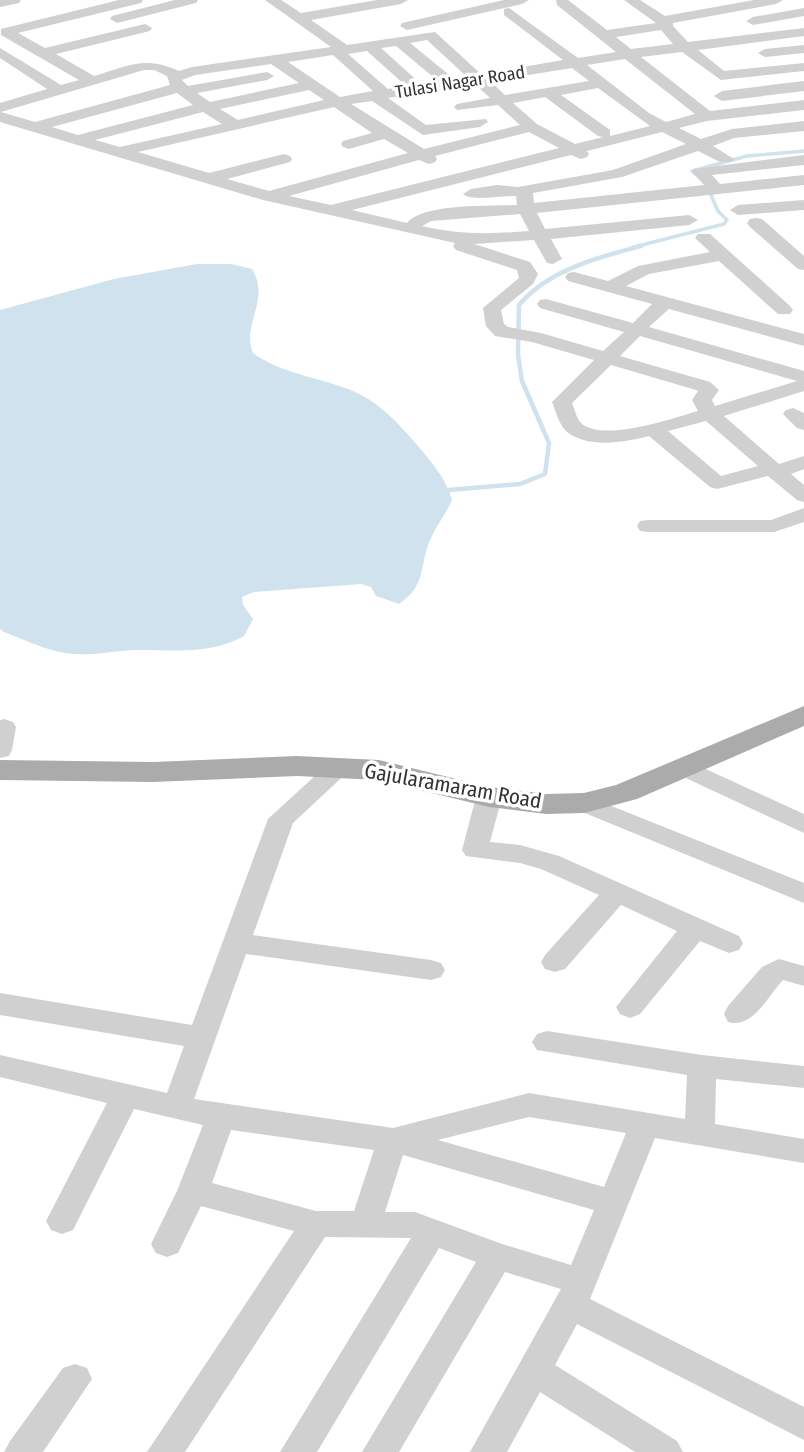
<svg xmlns="http://www.w3.org/2000/svg" width="804" height="1452" viewBox="0 0 804 1452" font-family="'Fira Sans Condensed',sans-serif">
<style>
.water{fill:#cfe2ee}
.lines{fill:none;stroke-linecap:round;stroke-linejoin:round}
.stream-far1{stroke:#cfe2ee;stroke-width:3.5}
.stream{stroke:#cfe2ee;stroke-width:4.5}
.minor{fill:#d0d0d0;fill-rule:evenodd}
.major{fill:#ababab;fill-rule:evenodd}
.labels{text-anchor:middle;stroke-width:7;stroke-linejoin:round;paint-order:stroke}
.far-street-label{font-size:18px;fill:#333;stroke:#fff}
.street-label{font-size:21px;fill:#333;stroke:#fff}
</style>
<rect width="100%" height="100%" fill="#fff"/>
<path class="water" d="M197 264H231L252 269C271 300 241 324 253 353 280 373 317 377 348 389 379 401 397 422 418 446 432 463 446 478 452 500 446 514 436 526 430 540 419 566 427 585 399 604L376 596 371 587 361 584 254 592 242 597 243 605 253 619 244 636C206 656 175 649 134 650 111 651 89 657 65 653 44 649 24 640 4 632L0 629V310L114 279Z"/>
<g class="lines">
<path class="stream-far1" d="M699 177 692 171 747 156 804 151
M634 247 724 224 727 220 718 211 709 191"/>
<path class="stream" d="M449 490 520 484 545 474 549 443 522 381 518 355 519 305C548 270 599 257 641 246"/>
<path class="minor" d="M0 0H21L19 3 0 7Z
M119 0H143L141 3 18 33 45 48 145 24 152 28 150 31 56 54 94 76C128 66 144 55 179 71L192 67 331 47 265 0H281L301 13 377 0H408L401 4 311 20 347 45 435 32 481 74 563 60 504 15V9L509 8 578 58 616 52 557 5 556 0H568L607 30 656 23 624 0H640L665 16 754 0H783L776 4 673 23V26L688 42 804 28V36L698 50 724 71 804 63V71L721 80 682 52 641 57 710 111 804 100V110L707 121 679 128 701 139 732 129 804 121V131L734 138 713 146 734 159 732 162H720L698 151 622 177 533 193 534 203 704 185 692 172 694 169 804 155V165L712 175 720 184 804 175V185L537 213 545 229 689 215 698 220 689 225 551 239 562 259 553 264 547 263 534 240 474 244 530 262 538 274 533 284 501 310 504 324 508 327 541 333 603 351 624 332 540 308 537 304 540 300 546 299 633 323 652 304 568 281 565 277 568 273 574 272 608 281 638 266 710 252 695 238 698 234H710L790 306 793 310 790 314H778L719 261 649 274 626 286 804 334V346L669 309 649 327 804 371V391L724 416 779 464 804 456V469L791 474 804 485V502L797 500 768 476 717 489 710 487 649 436C625 442 589 449 567 432 559 425 556 412 552 402L594 360 532 342 495 336 486 326 483 308 519 278 517 270 456 250 453 246 455 243 263 200 0 122V103L47 89 0 58V48L61 85 79 80 1 35V29ZM661 30 673 44 631 49 616 37ZM427 40 466 76 453 78 410 43ZM396 46 438 81 421 84 381 48ZM367 51 406 86 388 89 348 54ZM333 55 373 91 340 97 288 62ZM625 59 695 114 666 122 649 113 587 65ZM271 64 299 83 210 102 197 93 267 80 274 76 267 72 188 86 182 80 195 75ZM572 68 589 81 505 95 490 81ZM144 70H154L167 76 170 85 35 122 1 112ZM475 84 490 98 457 104 454 107 457 110 498 105 520 125 424 149 351 104 372 101 423 135 480 127 488 122 486 119 426 125 388 98ZM598 88 650 126 610 136V130L561 95ZM309 90 324 100 238 120 220 109ZM177 93 193 105 78 135 52 127ZM545 97 598 136 603 137 575 144 537 124 513 103ZM334 107 372 133 343 141 341 144 343 147 349 149 384 139 408 153 269 191 227 179 290 162 292 159 290 156 284 154 209 173 138 152ZM203 112 222 124 120 147 95 140ZM529 132 559 148 331 205 289 196 419 160 429 164 435 162 437 159 435 156ZM662 132 686 144 613 170 518 187 497 185 471 189 463 194C471 202 502 195 516 196L517 205C492 206 422 203 407 223L352 210 571 155 581 159 587 157 589 154 587 151ZM520 214 529 231C492 234 459 235 422 226L431 221ZM640 336 797 381 715 406 712 400 719 390 710 382 620 356ZM611 365 696 390 698 391 692 400 698 411C673 418 603 443 581 423 576 418 575 409 572 403ZM706 421 758 466 721 476 668 431Z
M175 0H198L196 3 117 23 110 19 112 16Z
M504 0H529L522 4 407 30 400 26 402 23Z
M804 8V16L753 25 746 21 753 17Z
M804 45V53L765 57 758 53 765 49Z
M804 81V91L722 101 714 96 722 91Z
M804 200V210L738 215 730 210 738 205Z
M756 218 762 219 804 256V270L798 269 750 227 747 223 750 219Z
M793 408 804 413V430L797 428 783 414 786 410Z
M804 508V522L774 532H648L640 531 637 526 640 521 648 520H771Z
M4 719 13 722 16 727 12 750 9 756 0 758V720Z
M684 759 804 814V833L675 773 671 767 675 761Z
M339 760 348 762 352 768 293 823 253 935 431 960 441 963 445 970 441 977 431 980 246 954 194 1099 393 1128 529 1093 685 1119 687 1075 537 1050 532 1042 537 1034 547 1031 702 1055 804 1066V1088L716 1079 715 1124 804 1139V1163L655 1138 590 1299 804 1407V1440L577 1324 555 1365 677 1441 683 1452H635L540 1392 507 1452H470L561 1289 505 1272 399 1452H362L476 1262 439 1248 317 1452H280L411 1238 325 1237 185 1452H147L294 1231 201 1206 178 1253 167 1257 156 1253 151 1244 177 1191 203 1125 134 1109 73 1230 62 1234 51 1230 46 1221 107 1103 0 1077V1055L167 1093 184 1046 0 1015V993L192 1025 268 819 330 762ZM529 1117 626 1133 604 1187 438 1140ZM231 1130 374 1150 354 1211H316L212 1183ZM403 1155 594 1210 571 1265 502 1244 415 1212H385Z
M489 789 498 791 502 797 490 842 520 845 559 856 739 936 743 943 739 950 729 953 700 941 640 1014 630 1018 620 1014 616 1007 677 931 621 905 565 969 555 972 545 969 541 962 545 955 599 895 541 869 520 863 466 856 462 850 476 797 480 791Z
M584 795 804 883V903L575 809 571 803 575 797Z
M779 959 804 966V986L783 980C767 997 753 1029 728 1022L724 1014 728 1006 762 967Z
M75 1364 87 1368 92 1379 43 1452H4L10 1441 63 1368Z"/>
<path class="major" d="M804 706V726L637 799 584 813 546 814 489 807 379 780 297 776 153 782 0 780V760L153 762 297 756 379 760 489 787 546 794 584 793 616 785Z"/>
</g>
<g class="labels">
<g class="far-street-label">
<text transform="translate(460 82) rotate(-9)" y="6">Tulasi Nagar Road</text>
</g>
<g class="street-label">
<text transform="translate(453 786) rotate(10)" y="7">Gajularamaram Road</text>
</g>
</g>
</svg>
